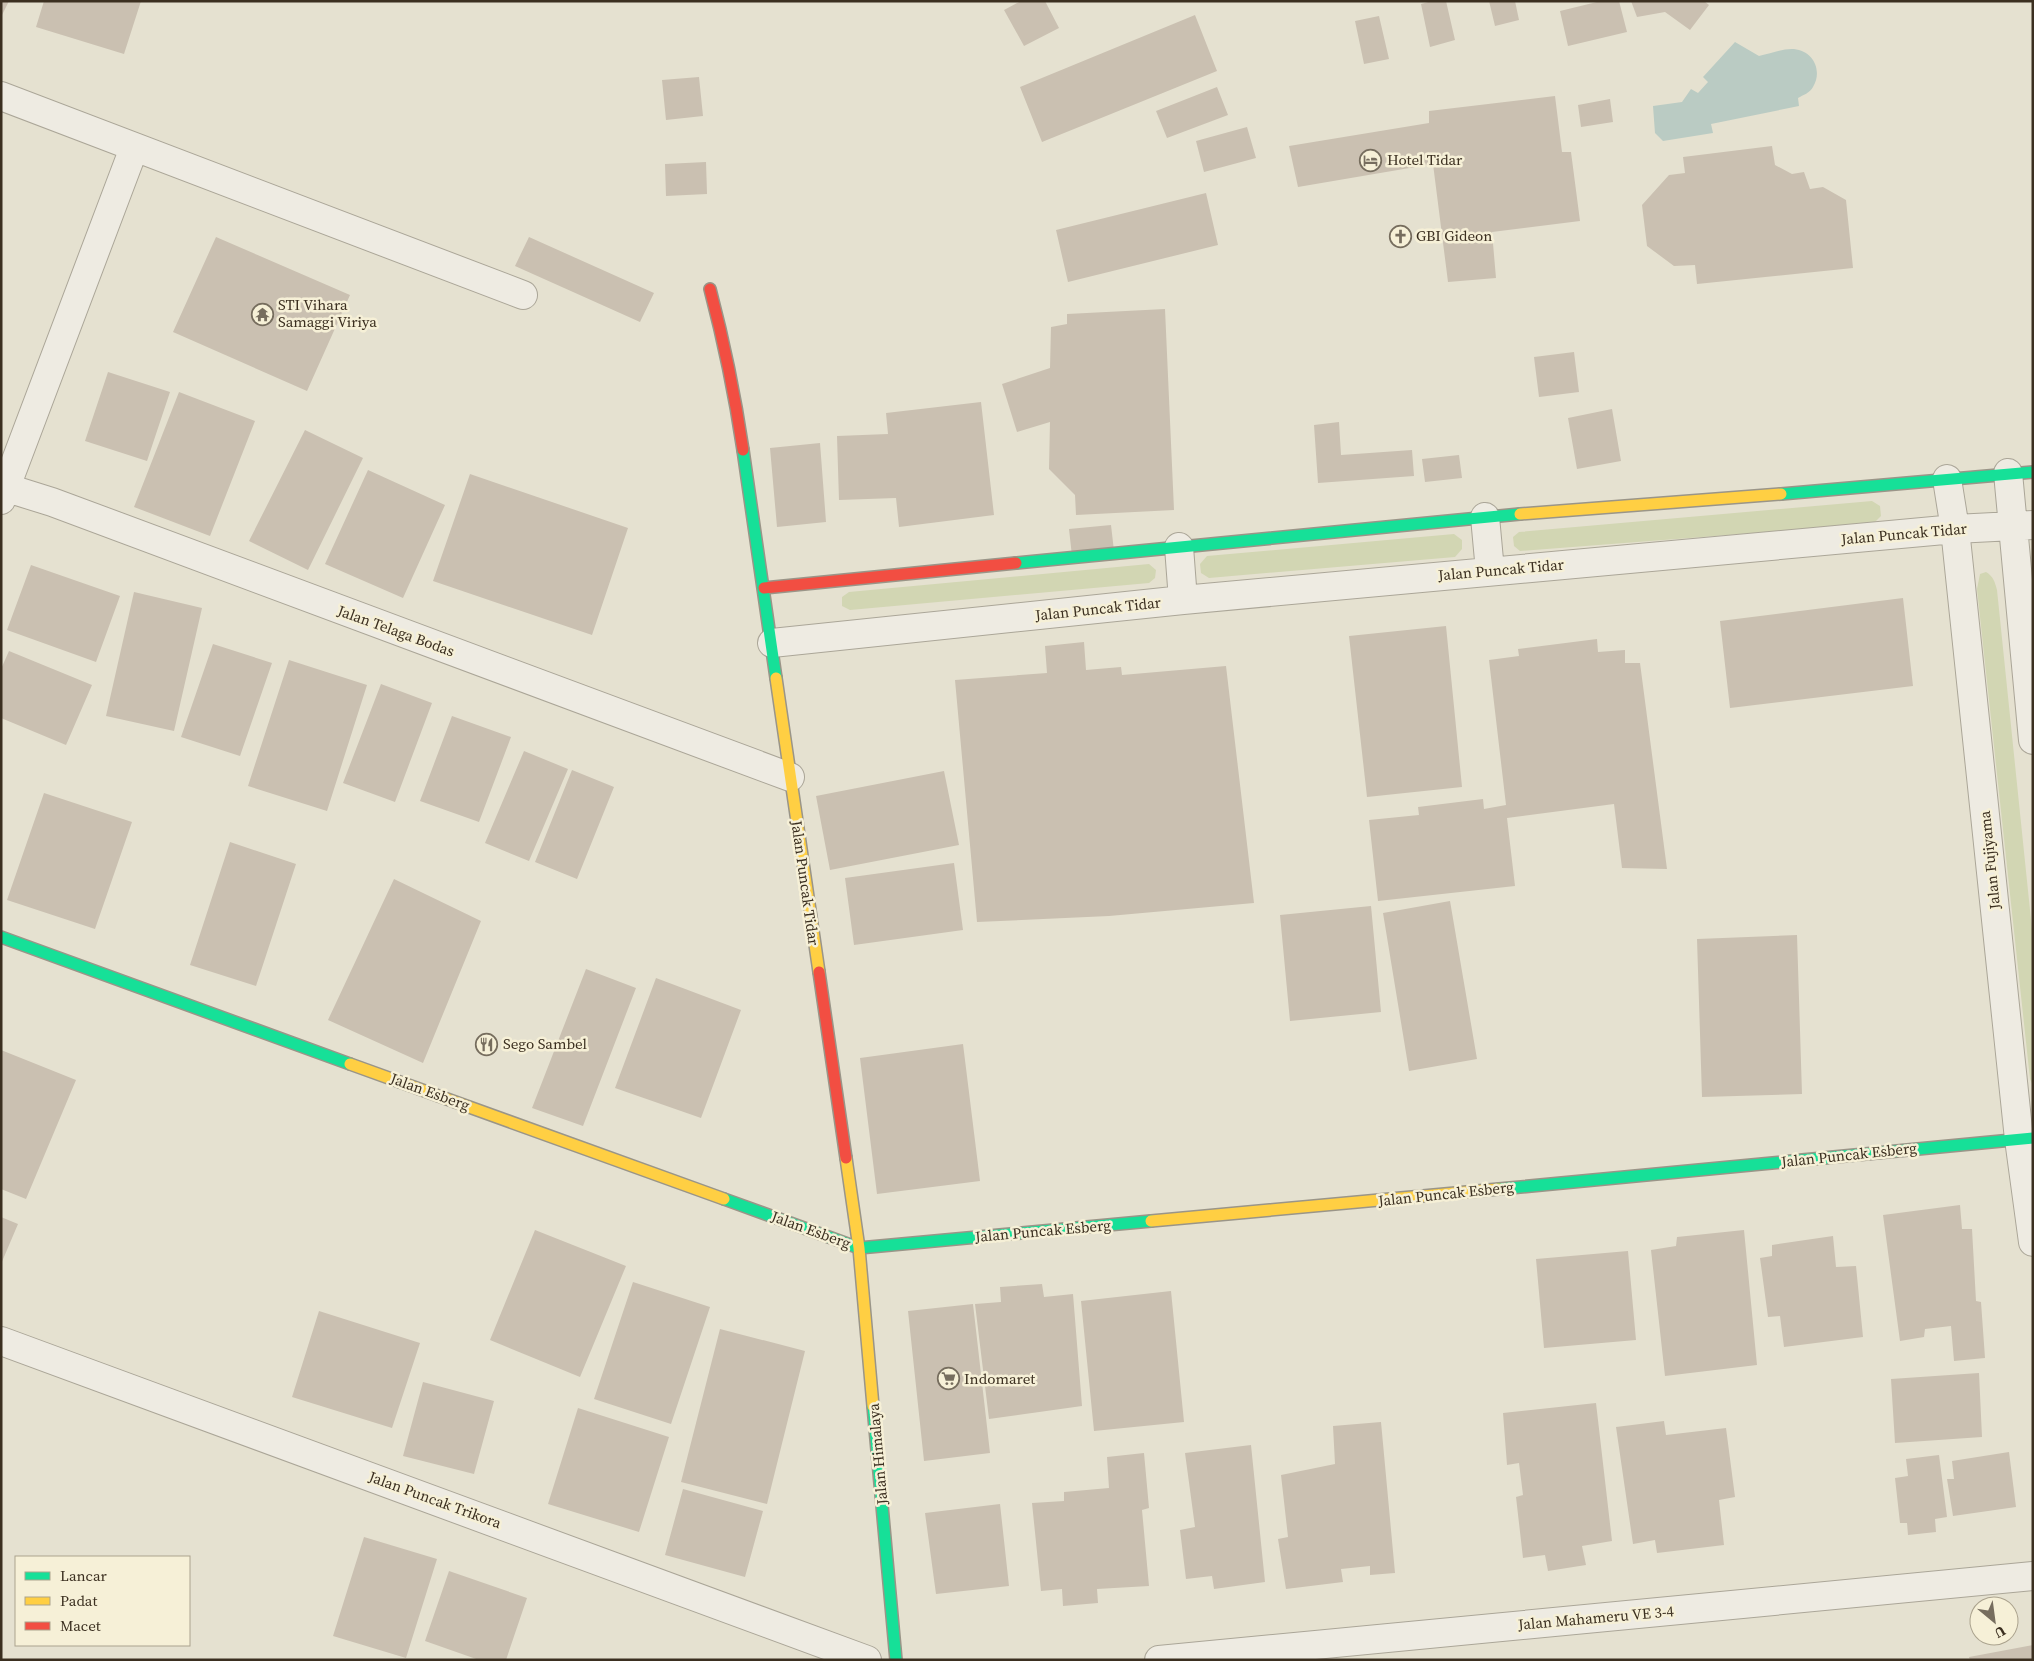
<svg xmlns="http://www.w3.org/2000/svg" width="2034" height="1661" viewBox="0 0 2034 1661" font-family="'Source Serif 4',serif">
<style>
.green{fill:#d2d6b3}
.water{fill:#bacbc3}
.building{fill:#cac0b1}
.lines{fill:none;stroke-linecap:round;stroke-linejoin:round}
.street-casing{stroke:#aba698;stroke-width:30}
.fast-casing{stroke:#9a9588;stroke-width:14}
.slow-casing{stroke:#9a9588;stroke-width:14}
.jam-casing{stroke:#9a9588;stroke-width:14}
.street{stroke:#eeebe2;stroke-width:28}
.fast{stroke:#16e098;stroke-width:11}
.slow{stroke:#ffcf43;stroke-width:11}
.jam{stroke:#f24e42;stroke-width:11}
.labels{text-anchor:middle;stroke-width:5;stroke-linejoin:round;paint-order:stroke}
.poi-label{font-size:15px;fill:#3b2f20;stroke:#f6f0d7;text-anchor:start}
.street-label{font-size:15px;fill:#3b2f20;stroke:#f6f0d7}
</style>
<rect width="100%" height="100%" fill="#e5e1d0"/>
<path class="green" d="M1872 501 1880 506 1881 516 1873 524 1520 551 1514 546 1513 537 1519 532Z
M1454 534 1462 540V549L1455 557 1209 578 1201 573 1200 564 1207 556Z
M1149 564 1156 570 1155 578 1149 583 850 610 842 606V597L849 592Z
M1986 572C1993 576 1995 582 1997 590L2033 939V1086L2030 1079 1977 589 1980 574Z"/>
<path class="water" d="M1735 42 1759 56C1769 54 1784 48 1794 49 1813 51 1823 70 1813 87 1810 93 1803 95 1798 98L1799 106 1711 124 1713 133 1663 141 1655 133 1653 106 1682 102 1691 89 1698 93 1708 82 1703 77Z"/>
<path class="building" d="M1 1H9L1 17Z
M44 1H141L124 54 36 27Z
M1021 1H1045L1059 28 1024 46 1004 10Z
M1432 1H1446L1455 40 1430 47 1421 4Z
M1489 1H1515L1519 20 1495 26Z
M1601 1H1619L1627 32 1568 46 1560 11Z
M1631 1H1704L1709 5 1690 30 1665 12 1637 17Z
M1195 15 1217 71 1042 142 1020 87Z
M1379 16 1389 59 1364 64 1355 21Z
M699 77 703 116 666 120 662 80Z
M1217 87 1228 115 1167 138 1156 111Z
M1555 96 1562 152H1571L1580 221 1492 232 1496 278 1448 282 1433 164 1298 187 1289 146 1429 123V111Z
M1610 99 1613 122 1581 127 1578 105Z
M1247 127 1256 158 1204 172 1196 141Z
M1772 146 1775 165 1792 174 1804 172 1810 189 1823 187 1846 200 1853 268 1697 284 1695 265 1674 266 1647 246 1642 205 1669 175 1685 173 1683 157Z
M706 162 707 194 666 196 665 164Z
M1206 193 1218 245 1068 282 1056 230Z
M216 237 350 295 307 391 173 332Z
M529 237 654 293 640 322 515 266Z
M1165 309 1174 510 1076 515 1075 495 1049 469 1050 422 1017 432 1002 384 1050 368 1051 327 1067 324V314Z
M1574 352 1579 392 1539 397 1534 357Z
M108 372 170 392 147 461 85 441Z
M179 392 255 421 210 536 134 507Z
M981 402 994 515 899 527 896 498 839 500 837 436 888 434 886 413Z
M1612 409 1621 461 1577 469 1568 418Z
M1339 422 1341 455 1412 450 1414 476 1318 483 1314 425Z
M305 430 363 458 308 570 249 541Z
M820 443 826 522 777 527 770 448Z
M1459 455 1462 478 1425 482 1422 459Z
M368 470 445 505 403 598 325 564Z
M470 474 628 528 592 635 433 581Z
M1111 525 1114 551 1072 556 1069 529Z
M31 565 120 596 96 662 7 630Z
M134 592 202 608 174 731 106 716Z
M1903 598 1913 686 1730 708 1720 621Z
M1446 626 1462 787 1367 797 1349 636Z
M1597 639 1598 652 1625 650V663H1640L1667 869 1622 868 1614 804 1507 818 1515 886 1378 901 1369 820 1419 815 1418 807 1483 799 1484 809 1506 805 1489 660 1519 656 1518 649Z
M1084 642 1086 670 1121 667 1122 675 1226 666 1254 903 1109 916 977 922 955 680 1047 673 1045 646Z
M213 644 272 663 240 756 181 737Z
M9 651 92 685 66 745 1 718V669Z
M289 660 367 685 327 811 248 786Z
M381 684 432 703 395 802 343 783Z
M452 716 511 737 479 822 420 801Z
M524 751 568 769 529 861 485 843Z
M572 770 614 787 577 879 535 862Z
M944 771 959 845 830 870 816 796Z
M44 793 132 822 95 929 7 900Z
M230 842 296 864 256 986 190 965Z
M954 863 963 930 854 945 845 878Z
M394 879 481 921 423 1063 328 1020Z
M1450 901 1477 1059 1409 1071 1383 913Z
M1371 906 1381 1012 1290 1021 1280 915Z
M1797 935 1802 1094 1702 1097 1697 939Z
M586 969 636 988 583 1126 532 1108Z
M656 978 741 1010 701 1118 615 1088Z
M963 1044 980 1181 877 1194 860 1058Z
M1 1050 76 1080 26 1199 1 1189Z
M1960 1205 1962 1229H1972L1976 1301 1981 1302 1985 1358 1954 1361 1951 1326 1925 1329 1924 1337 1900 1341 1883 1215Z
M1 1217 18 1224 1 1264Z
M535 1230 626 1266 580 1377 490 1340Z
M1744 1230 1757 1365 1665 1376 1651 1250 1676 1246 1677 1237Z
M1833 1236 1836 1267 1856 1266 1863 1337 1784 1347 1780 1316 1768 1317 1760 1258 1772 1256V1245Z
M1628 1251 1636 1340 1544 1348 1536 1259Z
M633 1282 710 1307 671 1424 594 1399Z
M1042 1284 1044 1297 1073 1294 1082 1406 989 1419 975 1304 1001 1302 1000 1287Z
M1171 1291 1184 1422 1094 1431 1081 1301Z
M973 1304 990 1453 924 1461 908 1311Z
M319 1311 420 1343 392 1428 292 1397Z
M720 1329 805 1351 767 1504 681 1482Z
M1979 1373 1982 1437 1895 1443 1891 1379Z
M423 1382 494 1401 474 1474 403 1456Z
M1596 1403 1612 1541 1582 1546 1586 1565 1548 1571 1545 1555 1523 1558 1516 1497 1523 1495 1519 1463 1507 1465 1503 1413Z
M578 1408 669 1437 639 1532 548 1504Z
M1664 1421 1666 1435 1726 1428 1735 1497 1719 1500 1724 1545 1657 1553 1655 1540 1633 1544 1616 1427Z
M1381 1422 1395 1573 1370 1575V1566L1341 1569 1343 1582 1286 1589 1278 1539 1288 1537 1281 1475 1335 1464 1333 1426Z
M1251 1445 1265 1582 1214 1589 1212 1576 1186 1579 1180 1530 1195 1527 1185 1453Z
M2009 1452 2016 1507 1953 1516 1947 1479H1954L1952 1461Z
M1144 1453 1149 1508 1142 1510 1149 1586 1097 1589 1098 1603 1063 1606 1062 1589 1041 1591 1032 1503 1064 1501V1492L1109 1488 1107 1457Z
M1939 1455 1947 1517 1935 1519 1936 1532 1908 1535 1907 1523H1900L1895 1478 1908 1476 1906 1459Z
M683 1489 763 1511 745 1577 665 1555Z
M1000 1504 1009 1586 936 1594 925 1513Z
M364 1537 437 1559 406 1658 333 1636Z
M449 1571 527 1598 506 1660H479L425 1641Z
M2033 1645V1660H1970L1969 1657Z"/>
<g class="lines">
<defs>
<path id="street" d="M1 96 523 295
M2008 473 2033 740
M1947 479 1955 529 2019 1139 2033 1242
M1 486 52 502 790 777
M1 500 134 148
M1485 517 1490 571
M1179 547 1183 600
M772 643 1183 600 1955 529 2033 525
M1 1341 867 1660
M1159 1660 2033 1576"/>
<path id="fast" d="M743 450 776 678
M1781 494 2033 472
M1016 563 1520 514
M1 937 350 1064
M1499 1189 2033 1138
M724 1199 859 1248 1151 1221
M873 1406 896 1660"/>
<path id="slow" d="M1520 514 1781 494
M776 678 819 972
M350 1064 724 1199
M846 1158 859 1248 873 1406
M1151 1221 1499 1189"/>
<path id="jam" d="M710 289C724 342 735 396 743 450
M764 588 1016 563
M819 972 846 1158"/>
</defs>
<use href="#street" class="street-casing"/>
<use href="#fast" class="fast-casing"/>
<use href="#slow" class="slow-casing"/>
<use href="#jam" class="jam-casing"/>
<use href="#street" class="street"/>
<use href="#fast" class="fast"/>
<use href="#slow" class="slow"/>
<use href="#jam" class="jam"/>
</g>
<defs>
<symbol id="hotel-ring" viewBox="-11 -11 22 22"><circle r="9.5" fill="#f6f0d7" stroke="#766d5e" stroke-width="1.5"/><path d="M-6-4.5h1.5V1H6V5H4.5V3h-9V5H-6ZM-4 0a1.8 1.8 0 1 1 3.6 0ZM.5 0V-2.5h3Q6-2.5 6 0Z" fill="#766d5e"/></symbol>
<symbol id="church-ring" viewBox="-11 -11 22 22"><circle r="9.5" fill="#f6f0d7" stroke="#766d5e" stroke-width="1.5"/><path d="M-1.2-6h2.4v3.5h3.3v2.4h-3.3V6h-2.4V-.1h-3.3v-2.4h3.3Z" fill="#766d5e"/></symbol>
<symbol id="temple-ring" viewBox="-11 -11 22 22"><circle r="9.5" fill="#f6f0d7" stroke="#766d5e" stroke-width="1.5"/><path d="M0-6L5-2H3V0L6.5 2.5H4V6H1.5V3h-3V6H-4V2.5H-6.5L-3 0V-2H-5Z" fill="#766d5e"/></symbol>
<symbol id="restaurant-ring" viewBox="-11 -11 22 22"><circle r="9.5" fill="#f6f0d7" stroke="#766d5e" stroke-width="1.5"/><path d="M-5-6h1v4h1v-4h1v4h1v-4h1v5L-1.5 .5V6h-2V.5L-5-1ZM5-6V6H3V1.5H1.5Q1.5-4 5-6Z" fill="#766d5e"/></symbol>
<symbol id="supermarket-ring" viewBox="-11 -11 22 22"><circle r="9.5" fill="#f6f0d7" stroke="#766d5e" stroke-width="1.5"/><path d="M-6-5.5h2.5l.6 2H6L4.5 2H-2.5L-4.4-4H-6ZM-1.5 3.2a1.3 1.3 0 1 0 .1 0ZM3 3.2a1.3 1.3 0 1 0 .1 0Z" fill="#766d5e"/></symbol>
</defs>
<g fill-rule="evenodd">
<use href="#hotel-ring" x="1358" y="148" width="25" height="25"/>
<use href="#church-ring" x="1388" y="224" width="25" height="25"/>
<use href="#temple-ring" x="250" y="302" width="25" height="25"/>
<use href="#restaurant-ring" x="474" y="1032" width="25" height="25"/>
<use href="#supermarket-ring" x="936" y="1366" width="25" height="25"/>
</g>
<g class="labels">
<g class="poi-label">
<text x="1387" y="165">Hotel Tidar</text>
<text x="1416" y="241">GBI Gideon</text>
<text x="278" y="310">STI Vihara<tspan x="278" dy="17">Samaggi Viriya</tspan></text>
<text x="503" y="1049">Sego Sambel</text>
<text x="964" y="1384">Indomaret</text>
</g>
<g class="street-label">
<text transform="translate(1904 534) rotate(-5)" y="5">Jalan Puncak Tidar</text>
<text transform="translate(1501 570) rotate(-5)" y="5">Jalan Puncak Tidar</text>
<text transform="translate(1098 609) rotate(-6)" y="5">Jalan Puncak Tidar</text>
<text transform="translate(396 631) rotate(20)" y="5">Jalan Telaga Bodas</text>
<text transform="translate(1990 860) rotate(-96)" y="5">Jalan Fujiyama</text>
<text transform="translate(805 883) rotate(82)" y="5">Jalan Puncak Tidar</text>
<text transform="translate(430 1092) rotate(20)" y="5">Jalan Esberg</text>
<text transform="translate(1849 1155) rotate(-6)" y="5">Jalan Puncak Esberg</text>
<text transform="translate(1446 1194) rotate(-6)" y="5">Jalan Puncak Esberg</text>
<text transform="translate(811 1230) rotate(20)" y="5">Jalan Esberg</text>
<text transform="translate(1043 1231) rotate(-5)" y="5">Jalan Puncak Esberg</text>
<text transform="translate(878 1454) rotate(-95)" y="5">Jalan Himalaya</text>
<text transform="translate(435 1500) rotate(20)" y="5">Jalan Puncak Trikora</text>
<text transform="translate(1596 1618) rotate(-5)" y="5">Jalan Mahameru VE 3-4</text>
</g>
</g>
<rect width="2034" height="1661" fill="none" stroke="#3b2f20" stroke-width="5"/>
<rect x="15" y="1556" width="175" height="90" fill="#f6f0d7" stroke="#aba38e"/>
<rect x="25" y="1572" width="25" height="8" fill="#16e098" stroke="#aba38e"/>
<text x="60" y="1581" font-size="15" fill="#3b2f20">Lancar</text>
<rect x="25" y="1597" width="25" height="8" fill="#ffcf43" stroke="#aba38e"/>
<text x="60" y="1606" font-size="15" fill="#3b2f20">Padat</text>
<rect x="25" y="1622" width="25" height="8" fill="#f24e42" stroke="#aba38e"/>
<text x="60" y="1631" font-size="15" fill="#3b2f20">Macet</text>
<g transform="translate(1994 1621) rotate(151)"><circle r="24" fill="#f6f0d7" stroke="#aba38e"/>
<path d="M0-4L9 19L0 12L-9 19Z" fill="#766d5e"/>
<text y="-8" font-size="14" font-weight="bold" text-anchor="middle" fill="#3b2f20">U</text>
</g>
</svg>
